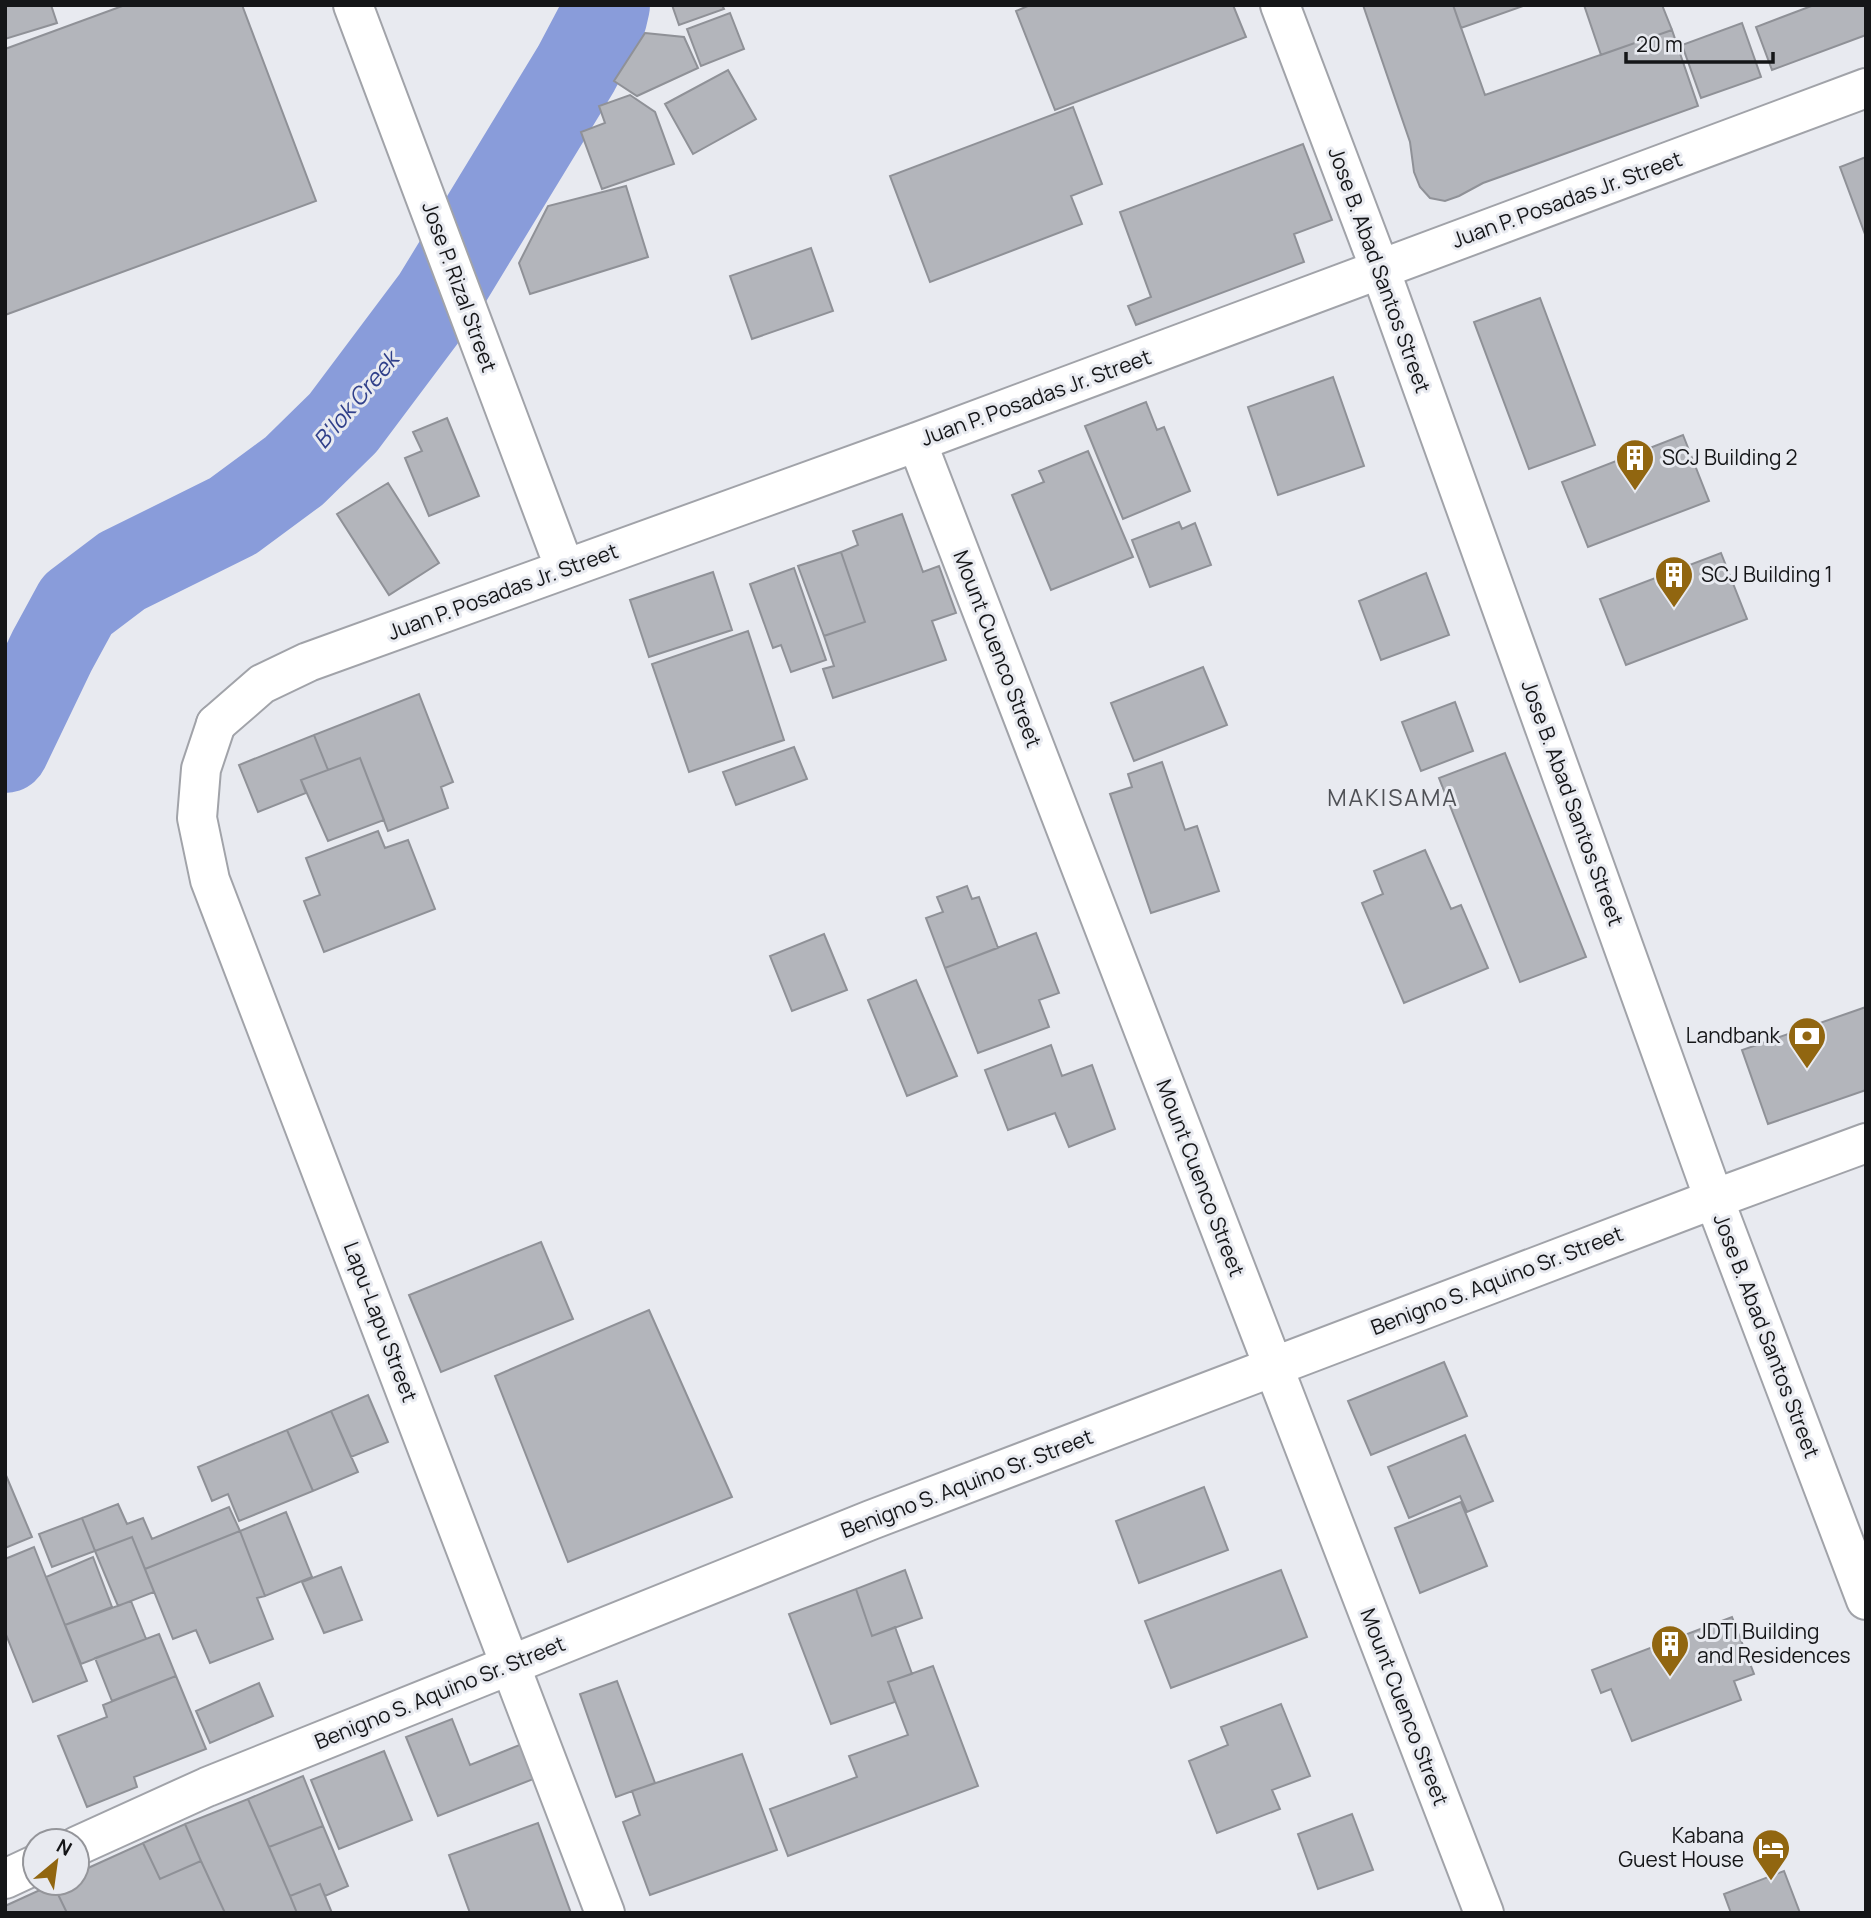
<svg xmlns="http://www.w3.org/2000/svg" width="1871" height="1918" viewBox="0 0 1871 1918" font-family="Manrope,sans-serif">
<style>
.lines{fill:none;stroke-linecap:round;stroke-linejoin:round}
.river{stroke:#899cda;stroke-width:88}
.building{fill:#b3b5bb;stroke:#8f9197;stroke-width:2}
.street-casing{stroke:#a1a3a9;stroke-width:42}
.secondary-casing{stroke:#a1a3a9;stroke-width:42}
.street{stroke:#fff;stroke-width:38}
.secondary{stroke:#fff;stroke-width:38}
.labels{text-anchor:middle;stroke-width:6;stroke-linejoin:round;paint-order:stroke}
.street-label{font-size:21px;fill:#151618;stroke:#e8eaf0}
.poi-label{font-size:21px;fill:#151618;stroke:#e8eaf0;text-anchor:start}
.water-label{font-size:23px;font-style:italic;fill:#30408a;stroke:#e8eaf0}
.neighbourhood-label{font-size:23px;letter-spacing:2px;fill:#4f5156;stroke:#e8eaf0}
</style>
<rect width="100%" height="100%" fill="#e8eaf0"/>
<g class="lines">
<path class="river" d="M5 749 52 651 77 605 122 571 233 516 294 471 343 423 436 299 576 69 603 18 606 5"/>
</g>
<path class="building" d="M5 5H51L57 23 5 39Z
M125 5H242L316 201 5 315V49Z
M672 5H722L724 9 679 25Z
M1030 5H1233L1246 37 1055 110 1016 11Z
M1363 5H1453L1485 95 1672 30 1698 106 1483 183 1459 196 1445 201 1430 198 1420 187 1414 172 1410 142Z
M1453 5H1526L1461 28Z
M1584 5H1662L1672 30 1601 55Z
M1814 5H1866V35L1772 70 1756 27Z
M730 13 744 49 701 66 687 29Z
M1742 23 1761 77 1701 98 1682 45Z
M645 33 684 37 698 68 637 96 614 81Z
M728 70 756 119 693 154 665 104Z
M630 95 655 112 674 164 602 189 581 132 605 123 599 106Z
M1073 107 1102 184 1071 196 1082 224 930 282 890 176Z
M1303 144 1332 220 1294 234 1304 262 1136 325 1128 306 1151 297 1120 212Z
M1866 157V237L1840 167Z
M626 186 648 257 530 294 519 263 548 206Z
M811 248 833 311 752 339 730 276Z
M1540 298 1595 445 1529 469 1474 322Z
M1333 377 1364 466 1278 495 1248 407Z
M1146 402 1157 430 1164 427 1190 491 1123 519 1085 426Z
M447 418 479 496 429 516 405 458 422 451 413 432Z
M1683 435 1709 501 1588 547 1562 482Z
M1088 451 1133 557 1051 590 1012 495 1044 482 1039 471Z
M388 483 439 563 389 595 337 514Z
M902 514 923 572 939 566 956 613 932 621 946 660 833 698 823 669 834 666 824 636 865 622 841 552 858 545 853 531Z
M1179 522 1182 529 1195 523 1211 565 1150 587 1132 540Z
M841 552 865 622 824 636 798 566Z
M1721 553 1747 619 1626 665 1600 599Z
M794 568 826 660 791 672 781 645 773 648 750 584Z
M713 572 732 630 649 657 630 600Z
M1426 573 1449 635 1381 660 1359 601Z
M748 631 784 740 689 772 652 664Z
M1203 667 1227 725 1134 761 1111 703Z
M419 694 453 782 441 787 448 808 388 831 360 758 328 770 314 735Z
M1455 702 1473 751 1421 771 1402 722Z
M314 735 328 770 301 780 306 793 258 812 239 765Z
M794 747 807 779 736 805 723 772Z
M1505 753 1586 957 1520 982 1439 778Z
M360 758 384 820 328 841 301 780Z
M1162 762 1185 830 1197 826 1219 891 1151 913 1110 794 1132 787 1128 774Z
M378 831 385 848 408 840 435 909 324 952 304 901 320 895 306 858Z
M1425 850 1451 909 1461 905 1488 968 1404 1003 1362 903 1383 894 1374 871Z
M967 886 972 899 979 897 998 948 945 968 926 918 943 912 937 897Z
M1036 933 1059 993 1039 1000 1049 1027 978 1053 945 968Z
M824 934 847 990 792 1011 770 956Z
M916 980 957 1076 907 1096 868 1000Z
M1866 1007V1090L1768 1124 1742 1050Z
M1051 1045 1062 1076 1092 1065 1115 1129 1069 1147 1055 1113 1008 1130 985 1070Z
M541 1242 573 1319 441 1372 409 1295Z
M649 1310 732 1497 568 1562 495 1376Z
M1444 1362 1467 1416 1371 1455 1348 1401Z
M368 1395 388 1442 351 1457 331 1411Z
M331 1411 358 1472 313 1491 287 1430Z
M287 1430 313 1491 239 1521 228 1494 212 1501 198 1467Z
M1465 1435 1493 1501 1467 1512 1460 1496 1409 1518 1388 1467Z
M5 1473 32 1537 5 1548Z
M1204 1487 1228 1550 1139 1583 1116 1521Z
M1461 1502 1487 1566 1420 1593 1395 1528Z
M118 1504 127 1524 143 1518 152 1539 229 1507 240 1531 145 1569 132 1537 95 1551 82 1518Z
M286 1512 312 1577 265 1596 240 1531Z
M82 1518 95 1551 52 1567 39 1534Z
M240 1531 265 1596 257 1598 273 1639 210 1663 196 1630 173 1639 145 1569Z
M132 1537 154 1592 118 1606 95 1551Z
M34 1547 87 1681 33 1702 5 1632V1559Z
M93 1557 112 1607 65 1625 46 1577Z
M341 1567 362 1620 324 1633 302 1582Z
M905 1570 922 1618 872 1636 856 1589Z
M1281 1570 1307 1637 1171 1688 1145 1621Z
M856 1589 872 1636 895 1627 912 1674 888 1682 895 1702 831 1724 789 1614Z
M131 1601 146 1639 81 1664 65 1625Z
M1732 1617 1754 1674 1734 1681 1741 1700 1632 1741 1611 1689 1601 1693 1592 1670Z
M159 1634 176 1676 112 1701 95 1658Z
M933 1666 978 1786 788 1856 770 1809 857 1777 849 1756 908 1735 888 1682Z
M176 1676 206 1749 134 1777 137 1787 87 1807 58 1736 107 1717 103 1705Z
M617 1681 655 1783 616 1797 580 1694Z
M259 1683 273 1716 210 1743 196 1711Z
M1281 1704 1310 1776 1272 1790 1280 1809 1217 1833 1189 1761 1228 1745 1221 1727Z
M452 1719 470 1765 522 1744 536 1778 438 1816 406 1737Z
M384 1751 412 1820 339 1849 311 1780Z
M742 1754 777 1850 650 1895 623 1822 640 1815 632 1791Z
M303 1776 323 1826 269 1847 248 1799Z
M248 1799 290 1896 297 1913H225L201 1861 185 1824Z
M1352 1814 1373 1870 1318 1889 1298 1834Z
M538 1823 571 1913H470L449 1855Z
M185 1824 201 1861 160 1879 143 1843Z
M323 1826 348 1886 325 1896 320 1884 290 1896 269 1847Z
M143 1843 160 1879 201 1861 225 1913H67L53 1884 77 1883V1873Z
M1784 1871 1800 1913H1731L1724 1894Z
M53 1884 67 1913H5V1906Z
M320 1884 332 1913H297L290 1896Z"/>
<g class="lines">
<defs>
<path id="street" d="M216 724 201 769 197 818 210 880 605 1913"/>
<path id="secondary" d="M353 5 565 569
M1280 5 1380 269 1714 1199 1866 1600
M917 442 1484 1913
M216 724 262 684 308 662 917 442 1866 88
M77 1846 207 1787 871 1520 1714 1199 1866 1143
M5 1879 35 1865"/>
</defs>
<use href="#street" class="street-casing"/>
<use href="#secondary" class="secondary-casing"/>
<use href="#street" class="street"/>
<use href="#secondary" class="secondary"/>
</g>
<defs>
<symbol id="building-pin" viewBox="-11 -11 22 30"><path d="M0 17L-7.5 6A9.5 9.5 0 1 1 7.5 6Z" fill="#916610" stroke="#e8eaf0"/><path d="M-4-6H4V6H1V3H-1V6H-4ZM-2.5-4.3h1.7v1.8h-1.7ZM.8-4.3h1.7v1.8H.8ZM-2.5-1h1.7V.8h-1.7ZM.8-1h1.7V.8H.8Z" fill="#fff"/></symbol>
<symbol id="bank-pin" viewBox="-11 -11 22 30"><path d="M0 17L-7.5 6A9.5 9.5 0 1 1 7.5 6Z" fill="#916610" stroke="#e8eaf0"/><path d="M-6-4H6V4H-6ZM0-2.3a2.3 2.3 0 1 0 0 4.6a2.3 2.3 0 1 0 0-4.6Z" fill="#fff"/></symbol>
<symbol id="hotel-pin" viewBox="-11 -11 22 30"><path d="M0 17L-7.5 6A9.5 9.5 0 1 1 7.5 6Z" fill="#916610" stroke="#e8eaf0"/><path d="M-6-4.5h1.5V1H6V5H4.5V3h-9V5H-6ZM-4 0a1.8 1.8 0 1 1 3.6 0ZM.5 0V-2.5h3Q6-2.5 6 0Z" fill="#fff"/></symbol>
</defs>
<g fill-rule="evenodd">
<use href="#building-pin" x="1613" y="436" width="44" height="60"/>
<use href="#building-pin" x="1652" y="553" width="44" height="60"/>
<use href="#bank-pin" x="1785" y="1014" width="44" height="60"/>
<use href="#building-pin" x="1648" y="1622" width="44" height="60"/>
<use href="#hotel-pin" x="1749" y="1826" width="44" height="60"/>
</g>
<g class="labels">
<g class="street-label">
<text transform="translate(1567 200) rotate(-20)" y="7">Juan P. Posadas Jr. Street</text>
<text transform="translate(1379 270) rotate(70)" y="7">Jose B. Abad Santos Street</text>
<text transform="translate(459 287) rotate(70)" y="7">Jose P. Rizal Street</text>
<text transform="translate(1036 398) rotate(-20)" y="7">Juan P. Posadas Jr. Street</text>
<text transform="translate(503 592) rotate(-20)" y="7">Juan P. Posadas Jr. Street</text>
<text transform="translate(997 649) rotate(69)" y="7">Mount Cuenco Street</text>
<text transform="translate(1572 803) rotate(70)" y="7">Jose B. Abad Santos Street</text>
<text transform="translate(1200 1178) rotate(69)" y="7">Mount Cuenco Street</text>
<text transform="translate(1497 1281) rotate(-21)" y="7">Benigno S. Aquino Sr. Street</text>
<text transform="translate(380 1322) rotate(69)" y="7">Lapu-Lapu Street</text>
<text transform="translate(1766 1336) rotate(69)" y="7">Jose B. Abad Santos Street</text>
<text transform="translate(967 1484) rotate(-21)" y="7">Benigno S. Aquino Sr. Street</text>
<text transform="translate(440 1693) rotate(-22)" y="7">Benigno S. Aquino Sr. Street</text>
<text transform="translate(1404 1707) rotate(69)" y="7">Mount Cuenco Street</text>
</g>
<g class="poi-label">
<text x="1662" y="465">SCJ Building 2</text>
<text x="1701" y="582">SCJ Building 1</text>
<text x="1780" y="1043" text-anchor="end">Landbank</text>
<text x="1697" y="1639">JDTI Building<tspan x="1697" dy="24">and Residences</tspan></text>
<text x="1744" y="1843" text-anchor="end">Kabana<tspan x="1744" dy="24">Guest House</tspan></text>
</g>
<g class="water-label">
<text transform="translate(356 400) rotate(-50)" y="8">B'lok Creek</text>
</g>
<g class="neighbourhood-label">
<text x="1393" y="806">MAKISAMA</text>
</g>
</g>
<rect width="1871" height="1918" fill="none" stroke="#151618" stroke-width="14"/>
<g transform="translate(56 1862) rotate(29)"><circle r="33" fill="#e8eaf0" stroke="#94959a" stroke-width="2"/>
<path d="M0-5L12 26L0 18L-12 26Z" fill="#916610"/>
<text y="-10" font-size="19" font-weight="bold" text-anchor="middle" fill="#151618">N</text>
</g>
<path d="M1626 52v10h147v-10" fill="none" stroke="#151618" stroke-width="3.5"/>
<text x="1636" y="52" font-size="21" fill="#151618" stroke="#e8eaf0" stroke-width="5" paint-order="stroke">20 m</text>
</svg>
